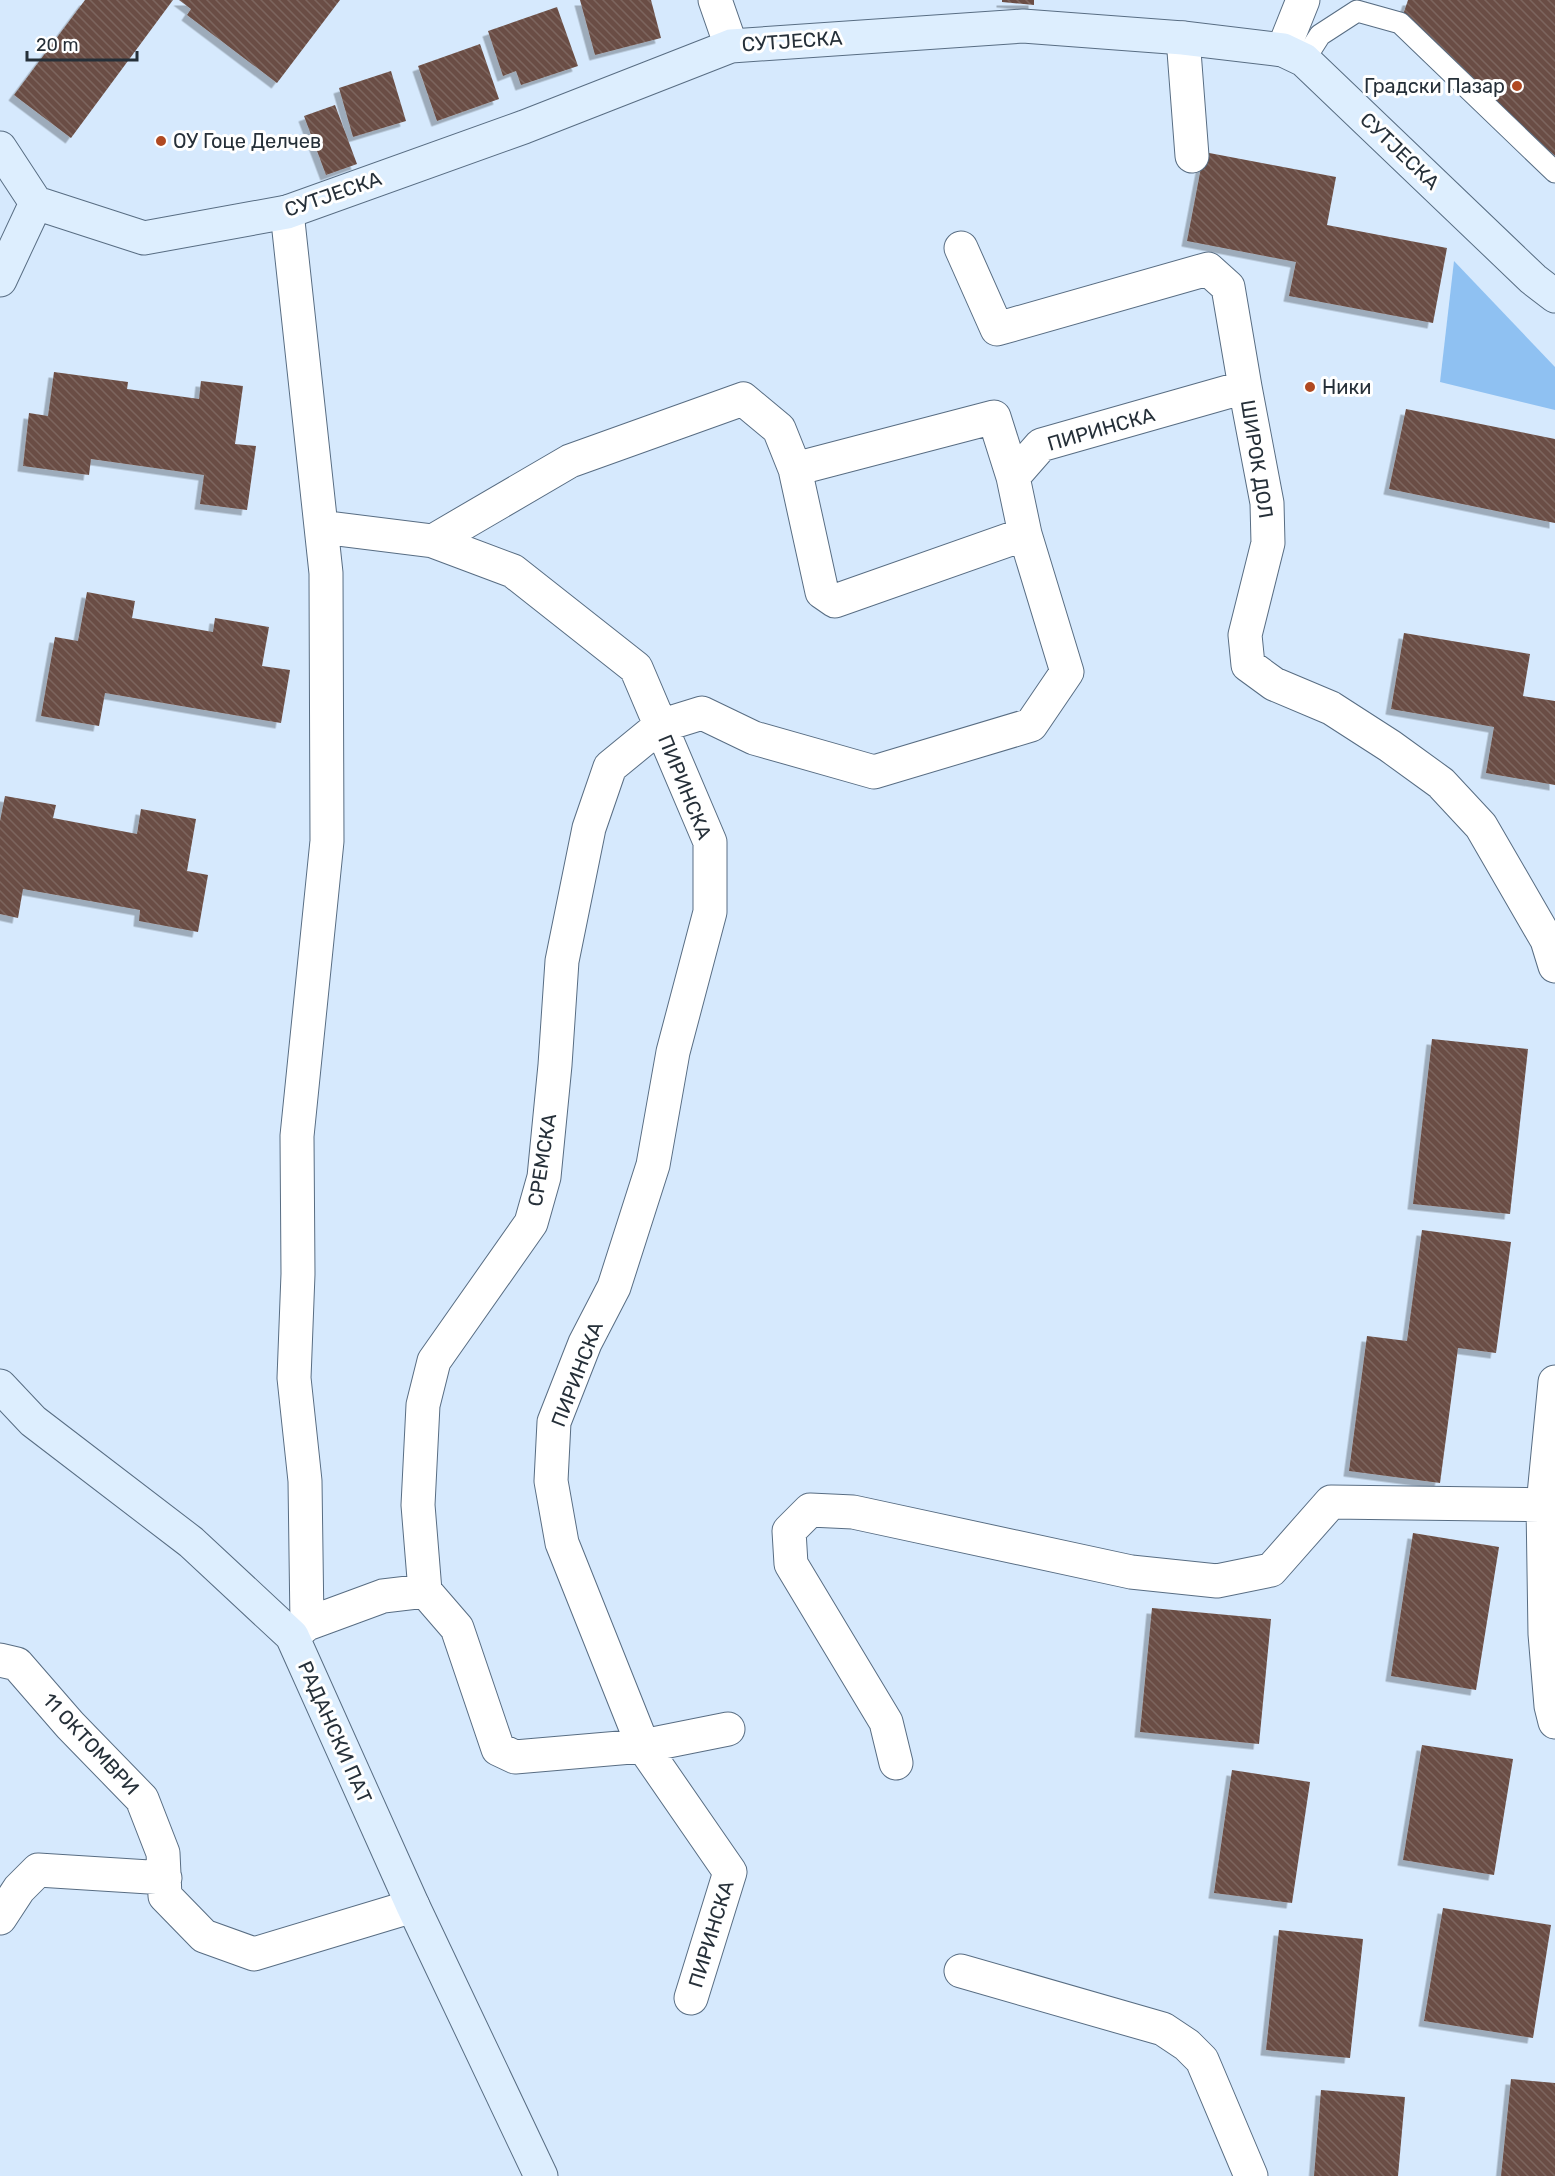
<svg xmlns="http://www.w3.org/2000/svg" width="1555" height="2176" viewBox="0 0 1555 2176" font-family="Rubik,sans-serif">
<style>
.grass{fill:#8fc1f2}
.building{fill:url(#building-back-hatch);filter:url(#shadow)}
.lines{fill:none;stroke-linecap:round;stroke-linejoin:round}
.lane-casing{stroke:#586d83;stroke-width:23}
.street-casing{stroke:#586d83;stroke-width:35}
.secondary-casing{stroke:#586d83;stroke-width:35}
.lane{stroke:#fff;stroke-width:21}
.street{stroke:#fff;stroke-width:33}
.secondary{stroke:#ddeefe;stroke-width:33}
.poi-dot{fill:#b04921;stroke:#fff;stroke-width:2}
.labels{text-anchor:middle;stroke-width:6;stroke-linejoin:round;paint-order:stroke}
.street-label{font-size:20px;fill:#263039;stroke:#fff}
.poi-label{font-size:20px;fill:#263039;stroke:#fff;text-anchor:start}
</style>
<defs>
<pattern id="building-back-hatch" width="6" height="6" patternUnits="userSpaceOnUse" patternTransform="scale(1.5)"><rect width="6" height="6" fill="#6b4e44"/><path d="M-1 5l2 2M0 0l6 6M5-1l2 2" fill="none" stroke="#7c655e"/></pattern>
<filter id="shadow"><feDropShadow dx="-5.5" dy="5.5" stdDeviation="0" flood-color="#0004"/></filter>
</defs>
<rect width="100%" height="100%" fill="#d6e9fd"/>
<path class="grass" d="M1454 261 1555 367V410L1440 382Z"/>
<path class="building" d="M85 0H173L71 138 14 95Z
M179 0H340L277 83 187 15 191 9Z
M580 0H651L661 38 595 55Z
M1002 0H1034V5L1002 2Z
M1408 0H1555V156L1403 15Z
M557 7 578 66 521 85 516 71 503 76 488 31Z
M480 44 499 99 437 121 418 66Z
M391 71 406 121 353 137 339 88Z
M335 105 357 164 326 175 304 116Z
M1204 152 1336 177 1327 225 1447 248 1433 323 1289 296 1296 262 1187 241Z
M54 372 128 382 127 389 199 399 201 381 243 386 235 444 256 446 247 510 200 504 204 475 91 459 89 475 23 466 29 413 48 416Z
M1406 409 1555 439V523L1389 489Z
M87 592 135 601 132 618 213 632 215 618 269 627 262 666 290 670 281 723 105 693 99 726 41 716 55 637 78 641Z
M1404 633 1530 654 1523 696 1555 701V785L1486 773 1494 727 1391 709Z
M5 796 56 805 53 818 137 834 141 809 196 819 187 871 208 875 198 932 139 921 140 910 23 889 18 918 0 914V821Z
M1432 1039 1528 1049 1510 1214 1413 1204Z
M1422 1230 1511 1242 1496 1353 1458 1348 1440 1483 1349 1471 1367 1336 1407 1341Z
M1413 1533 1499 1547 1476 1690 1391 1676Z
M1152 1608 1271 1619 1259 1744 1140 1732Z
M1422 1745 1513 1759 1494 1875 1403 1860Z
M1232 1770 1310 1782 1292 1903 1214 1893Z
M1443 1908 1551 1925 1533 2038 1424 2021Z
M1279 1930 1363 1939 1350 2058 1266 2050Z
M1511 2079 1555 2083V2176H1501Z
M1321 2090 1405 2097 1398 2176H1314Z"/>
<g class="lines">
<defs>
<path id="lane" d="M1304 60 1320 35 1357 11 1400 23 1555 172"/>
<path id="street" d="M715 0 731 46
M1183 38 1192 156
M1283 50 1303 0
M287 212 326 573 327 841 297 1136 298 1274 294 1378 305 1481 307 1624
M961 248 997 329 1208 269 1228 287 1245 387 1267 503 1268 543 1245 635 1248 665 1274 684 1331 708 1390 746 1441 783 1481 826 1547 940 1555 966
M1013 477 994 417 795 469 822 592 835 601 1025 534
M321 527 433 541 513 571 636 668 710 842V912L673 1052 653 1165 614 1287 585 1343 554 1422 551 1481 562 1543 643 1746 730 1872 691 1998
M433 541 570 461 743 399 779 429 795 469
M1555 1382 1543 1505 1545 1634 1551 1706 1555 1722
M425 1591 418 1505 423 1405 434 1361 531 1223 544 1177 555 1065 562 961 589 828 610 767 660 726 702 713 754 738 874 772 1031 725 1067 672 1025 534 1013 477 1041 445 1245 387
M292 1636 307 1624 383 1596 425 1591 457 1628 498 1749 515 1757 643 1746 728 1729
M0 1660 17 1664 70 1725 142 1799 163 1853 165 1896 204 1936 254 1954 413 1906
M896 1763 886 1722 791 1564 789 1531 810 1510 853 1512 1131 1572 1217 1581 1271 1570 1331 1502 1555 1505
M0 1918 19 1889 38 1870 165 1878
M961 1971 1163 2029 1187 2045 1202 2060 1251 2176"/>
<path id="secondary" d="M0 148 36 203 144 238 287 212 524 127 731 46 1023 26 1183 38 1283 50 1304 60 1533 279 1555 296
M0 280 36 203
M0 1386 33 1421 191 1542 292 1636 413 1906 541 2176"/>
</defs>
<use href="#lane" class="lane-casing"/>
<use href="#street" class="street-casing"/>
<use href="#secondary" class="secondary-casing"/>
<use href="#lane" class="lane"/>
<use href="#street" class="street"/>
<use href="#secondary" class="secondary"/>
</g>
<g class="poi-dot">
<circle cx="1517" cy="86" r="6"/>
<circle cx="161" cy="141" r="6"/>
<circle cx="1310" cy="387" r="6"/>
</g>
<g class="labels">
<g class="street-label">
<text transform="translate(792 41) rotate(-4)" y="7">СУТЈЕСКА</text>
<text transform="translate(1400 151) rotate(44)" y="7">СУТЈЕСКА</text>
<text transform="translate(333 194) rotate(-19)" y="7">СУТЈЕСКА</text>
<text transform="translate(1101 429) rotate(-16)" y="7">ПИРИНСКА</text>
<text transform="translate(1257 459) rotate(81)" y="7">ШИРОК ДОЛ</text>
<text transform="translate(685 787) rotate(68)" y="7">ПИРИНСКА</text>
<text transform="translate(542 1160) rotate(-81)" y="7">СРЕМСКА</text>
<text transform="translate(577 1374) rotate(-69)" y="7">ПИРИНСКА</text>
<text transform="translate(335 1732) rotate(66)" y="7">РАДАНСКИ ПАТ</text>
<text transform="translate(91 1744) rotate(47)" y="7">11 ОКТОМВРИ</text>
<text transform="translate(711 1934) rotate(-73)" y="7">ПИРИНСКА</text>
</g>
<g class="poi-label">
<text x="1505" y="93" text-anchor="end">Градски Пазар</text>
<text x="173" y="148">ОУ Гоце Делчев</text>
<text x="1322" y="394">Ники</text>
</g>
</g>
<path d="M27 51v9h110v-9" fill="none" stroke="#263039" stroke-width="3"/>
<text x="36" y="51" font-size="18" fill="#263039" stroke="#ffffff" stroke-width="4.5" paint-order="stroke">20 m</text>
</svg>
